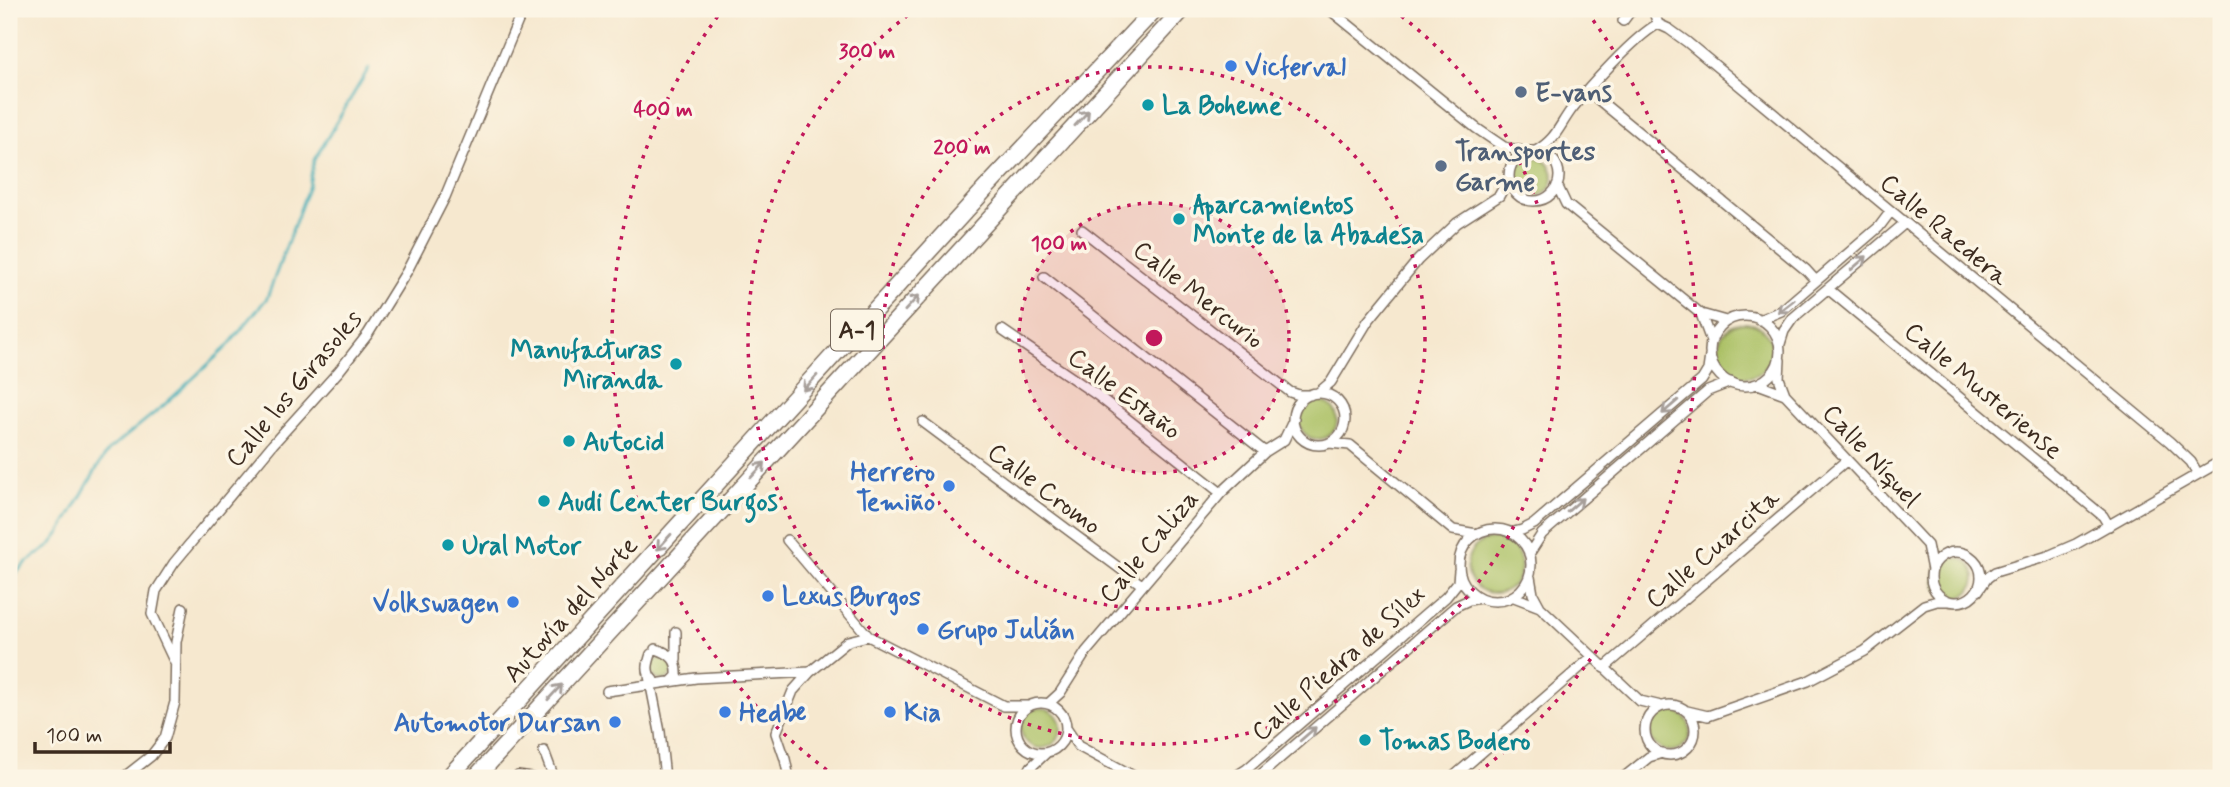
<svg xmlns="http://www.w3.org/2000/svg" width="2230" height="787" viewBox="0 0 2230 787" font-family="Mynerve,sans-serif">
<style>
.green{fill:#acc166;stroke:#747642;stroke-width:2}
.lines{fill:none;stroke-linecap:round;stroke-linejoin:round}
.stream{stroke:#3cadb8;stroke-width:2.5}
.minor-casing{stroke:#7c6c5c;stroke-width:12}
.motorway-casing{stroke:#7c6c5c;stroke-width:19}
.minor{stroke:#fff;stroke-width:9}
.motorway{stroke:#fff;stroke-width:16}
.oneway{stroke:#a79f9a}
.ring{fill:none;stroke:#c2185b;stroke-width:3.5;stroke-dasharray:3.5 7}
.shop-dot{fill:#3f7fe0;stroke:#fcf5e5;stroke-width:2.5}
.service-dot{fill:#5c6f8a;stroke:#fcf5e5;stroke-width:2.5}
.culture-dot{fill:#0f9aa8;stroke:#fcf5e5;stroke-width:2.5}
.labels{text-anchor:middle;stroke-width:7;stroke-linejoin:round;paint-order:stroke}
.shield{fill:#fcf5e5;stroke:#75675a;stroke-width:2}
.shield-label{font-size:24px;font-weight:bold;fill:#3b2a1e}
.shop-label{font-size:26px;font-weight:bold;fill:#366cbe;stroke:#fcf5e5;text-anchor:start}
.service-label{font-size:26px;font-weight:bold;fill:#4e5e75;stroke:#fcf5e5;text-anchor:start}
.culture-label{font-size:26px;font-weight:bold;fill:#0d838f;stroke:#fcf5e5;text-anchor:start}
.street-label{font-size:26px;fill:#3b2a1e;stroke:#fcf5e5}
.centre{fill:#c2185b;stroke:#fcf5e5;stroke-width:3.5}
.ring-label{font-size:21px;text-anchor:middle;font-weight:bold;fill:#c2185b;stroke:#fcf5e5;stroke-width:7;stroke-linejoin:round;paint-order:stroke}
</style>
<rect width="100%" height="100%" fill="#fcf5e5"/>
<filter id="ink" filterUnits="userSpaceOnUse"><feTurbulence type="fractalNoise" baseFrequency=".0143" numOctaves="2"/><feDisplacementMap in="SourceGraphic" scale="14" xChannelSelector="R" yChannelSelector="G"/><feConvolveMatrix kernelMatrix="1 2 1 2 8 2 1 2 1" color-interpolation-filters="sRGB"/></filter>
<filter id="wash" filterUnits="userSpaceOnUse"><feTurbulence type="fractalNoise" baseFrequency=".00686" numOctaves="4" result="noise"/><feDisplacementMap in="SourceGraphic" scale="28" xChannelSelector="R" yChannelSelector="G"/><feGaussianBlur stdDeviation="1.57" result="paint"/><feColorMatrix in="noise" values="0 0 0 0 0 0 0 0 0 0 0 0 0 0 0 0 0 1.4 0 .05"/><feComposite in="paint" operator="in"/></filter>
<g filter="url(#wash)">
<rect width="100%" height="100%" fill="#f6e8cf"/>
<path class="green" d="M1515 177a19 19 0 1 1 38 0a19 19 0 1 1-38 0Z
M1718 350a27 27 0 1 1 54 0a27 27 0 1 1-54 0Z
M1299 420a19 19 0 1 1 38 0a19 19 0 1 1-38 0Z
M1467 566a27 27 0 1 1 54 0a27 27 0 1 1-54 0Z
M1935 578a20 20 0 1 1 40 0a20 20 0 1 1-40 0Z
M651 669a11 11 0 1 1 22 0a11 11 0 1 1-22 0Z
M1021 728a20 20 0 1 1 40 0a20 20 0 1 1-40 0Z
M1650 731a20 20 0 1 1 40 0a20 20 0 1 1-40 0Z"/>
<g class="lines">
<path class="stream" d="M9 580 27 562 50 546 60 533 100 463 109 450 163 406 227 347 267 298 309 185 314 160 369 68"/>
</g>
</g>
<g filter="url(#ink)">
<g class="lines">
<defs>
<path id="minor" d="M1329 9 1476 128 1504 147 1528 152
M1653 9 1658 24
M1623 21 1632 9
M1658 24 1669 29 1687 42 2170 442 2191 462 2198 474
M1588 91 1806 270 1816 281
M1536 151C1556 139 1558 128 1571 110 1588 88 1634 37 1658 24
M1509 176a25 25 0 1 1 50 0a25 25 0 1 1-50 0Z
M1557 185 1566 204 1701 314 1726 321
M1082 230 1290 392 1299 395H1310
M1044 277 1265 452
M1828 289 2103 516 2109 526
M1701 314 1711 341
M1710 351a35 35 0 1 1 70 0a35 35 0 1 1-70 0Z
M1759 320 1781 311 1879 227 1891 211
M1002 330 1097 395 1221 493
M1780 344 1784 331 1793 318 1905 223
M1780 360 1779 378 1785 394 1927 545 1932 570
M1758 384 1785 394
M1318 393 1331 382 1368 321 1418 260 1457 223 1499 196 1509 178
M1293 419a26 26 0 1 1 52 0a26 26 0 1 1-52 0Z
M923 422 1142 585
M1329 443 1350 445 1453 530 1477 534
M1459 565a36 36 0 1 1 72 0a36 36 0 1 1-72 0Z
M1510 533 1522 530 1534 524 1702 380 1708 370 1710 356
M787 540 868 636 1004 706H1027
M1931 577a25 25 0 1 1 50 0a25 25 0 1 1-50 0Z
M1529 554 1542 534 1708 391 1731 382
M1530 577 1533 594 1540 607 1640 701 1661 706
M1978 591 1987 578 1995 572 2048 556 2076 544 2221 461
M1514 597 1540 607
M656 649C671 654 678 660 677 676L671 682
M651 654C648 663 645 672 653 680
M676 660V632
M176 665 152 614 156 591 174 563 273 444 339 371 368 334 407 271 445 197 523 9
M1604 668 1847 460
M649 676 660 732 665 778
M607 691 696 678 810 672
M1016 728a25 25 0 1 1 50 0a25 25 0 1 1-50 0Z
M1048 704 1060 693 1086 652 1221 493 1265 452 1284 440 1294 419
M1645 730a25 25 0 1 1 50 0a25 25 0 1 1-50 0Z
M1687 711 1708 716 1808 681 1865 651 1924 605 1937 601H1948
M1066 728 1078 746 1137 778
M544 751 554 778
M518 776 532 778
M123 778 151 756 165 738 175 702 176 642 183 608
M789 778 785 759 776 733 793 691 810 672 848 641 868 636
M1025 778 1031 767 1046 753
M1196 778H1210
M1233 778 1247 769 1446 597 1458 582 1459 570
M1257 778 1456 606 1469 600 1480 598
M1452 778 1592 657
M1623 778 1649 757 1662 753"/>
<path id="motorway" d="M448 778 987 187 1155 9
M475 778 1183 9"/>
</defs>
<use href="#minor" class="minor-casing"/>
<use href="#motorway" class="motorway-casing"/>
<use href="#minor" class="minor"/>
<use href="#motorway" class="motorway"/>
</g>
<defs><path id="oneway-shaft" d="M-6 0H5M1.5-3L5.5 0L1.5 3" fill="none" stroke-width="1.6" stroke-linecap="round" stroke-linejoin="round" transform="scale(1.75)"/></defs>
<g class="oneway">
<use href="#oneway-shaft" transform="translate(1082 118) rotate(-47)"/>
<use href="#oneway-shaft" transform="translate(1859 263) rotate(-41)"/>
<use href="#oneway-shaft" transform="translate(912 303) rotate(-47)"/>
<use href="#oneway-shaft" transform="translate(1786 306) rotate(142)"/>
<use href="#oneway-shaft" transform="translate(810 383) rotate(132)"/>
<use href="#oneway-shaft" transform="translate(1670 407) rotate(139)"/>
<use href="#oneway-shaft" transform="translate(758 470) rotate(-47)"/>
<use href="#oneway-shaft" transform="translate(1575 505) rotate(-41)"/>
<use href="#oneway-shaft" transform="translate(664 542) rotate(132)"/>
<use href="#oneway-shaft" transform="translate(555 692) rotate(-47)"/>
<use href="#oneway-shaft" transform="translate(1308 734) rotate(-41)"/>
</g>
</g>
<circle cx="1154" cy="338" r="135" fill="#c2185b" fill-opacity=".12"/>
<g class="ring">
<circle cx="1154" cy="338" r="135"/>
<circle cx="1154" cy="338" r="271"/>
<path d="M1393 10A406 406 0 1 1 915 10"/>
<path d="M835 776A542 542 0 0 1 721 12M1587 12A542 542 0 0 1 1473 776"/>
</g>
<g class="shop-dot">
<circle cx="1231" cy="66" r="7"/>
<circle cx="949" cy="486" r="7"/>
<circle cx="768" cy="596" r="7"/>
<circle cx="513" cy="602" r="7"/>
<circle cx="923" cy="629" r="7"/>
<circle cx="725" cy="712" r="7"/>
<circle cx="890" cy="712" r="7"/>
<circle cx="615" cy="722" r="7"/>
</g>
<g class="service-dot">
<circle cx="1521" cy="92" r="7"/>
<circle cx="1441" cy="166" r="7"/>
</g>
<g class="culture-dot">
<circle cx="1148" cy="105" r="7"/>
<circle cx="1179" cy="219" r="7"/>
<circle cx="676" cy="364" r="7"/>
<circle cx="569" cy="441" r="7"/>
<circle cx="544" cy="501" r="7"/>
<circle cx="448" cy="545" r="7"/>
<circle cx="1365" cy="740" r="7"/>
</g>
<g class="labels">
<rect class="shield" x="831" y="309.5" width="52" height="41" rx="5"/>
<g class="shield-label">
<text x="857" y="338">A-1</text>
</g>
<g class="shop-label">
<text x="1245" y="75">Vicferval</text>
<text x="935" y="480" text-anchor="end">Herrero<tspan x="935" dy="30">Temiño</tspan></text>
<text x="782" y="605">Lexus Burgos</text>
<text x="499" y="611" text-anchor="end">Volkswagen</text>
<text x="937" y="638">Grupo Julián</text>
<text x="739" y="721">Hedbe</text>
<text x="904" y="721">Kia</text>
<text x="601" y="731" text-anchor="end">Automotor Dursan</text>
</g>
<g class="service-label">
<text x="1535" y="101">E-vans</text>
<text x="1455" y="160">Transportes<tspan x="1455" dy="30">Garme</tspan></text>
</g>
<g class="culture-label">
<text x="1162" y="114">La Boheme</text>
<text x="1193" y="213">Aparcamientos<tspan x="1193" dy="30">Monte de la Abadesa</tspan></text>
<text x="662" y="358" text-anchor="end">Manufacturas<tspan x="662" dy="30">Miranda</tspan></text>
<text x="583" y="450">Autocid</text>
<text x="558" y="510">Audi Center Burgos</text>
<text x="462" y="554">Ural Motor</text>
<text x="1379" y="749">Tomas Bodero</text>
</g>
<g class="street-label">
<text transform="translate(1945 229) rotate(40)" y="9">Calle Raedera</text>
<text transform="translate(1199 294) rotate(38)" y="9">Calle Mercurio</text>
<text transform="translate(293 388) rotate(-50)" y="9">Calle los Girasoles</text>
<text transform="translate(1984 390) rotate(40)" y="9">Calle Musteriense</text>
<text transform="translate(1125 393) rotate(37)" y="9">Calle Estaño</text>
<text transform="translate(1872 455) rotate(47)" y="9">Calle Níquel</text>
<text transform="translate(1045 488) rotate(37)" y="9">Calle Cromo</text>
<text transform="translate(1148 546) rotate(-50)" y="9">Calle Caliza</text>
<text transform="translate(1712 548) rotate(-41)" y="9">Calle Cuarcita</text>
<text transform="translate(570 609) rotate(-48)" y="9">Autovía del Norte</text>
<text transform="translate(1338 663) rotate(-41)" y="9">Calle Piedra de Sílex</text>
</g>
</g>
<circle cx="1154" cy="338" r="10" class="centre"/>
<g class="ring-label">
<text x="867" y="58">300 m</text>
<text x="663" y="116">400 m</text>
<text x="962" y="154">200 m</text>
<text x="1059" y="250">100 m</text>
</g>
<rect width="2230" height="787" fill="none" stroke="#fcf5e5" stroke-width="35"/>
<path d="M35 742v10h135v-10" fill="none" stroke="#3b2a1e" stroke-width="3.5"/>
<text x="46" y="742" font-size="21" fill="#3b2a1e" stroke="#fcf5e5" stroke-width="5" paint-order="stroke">100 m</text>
</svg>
